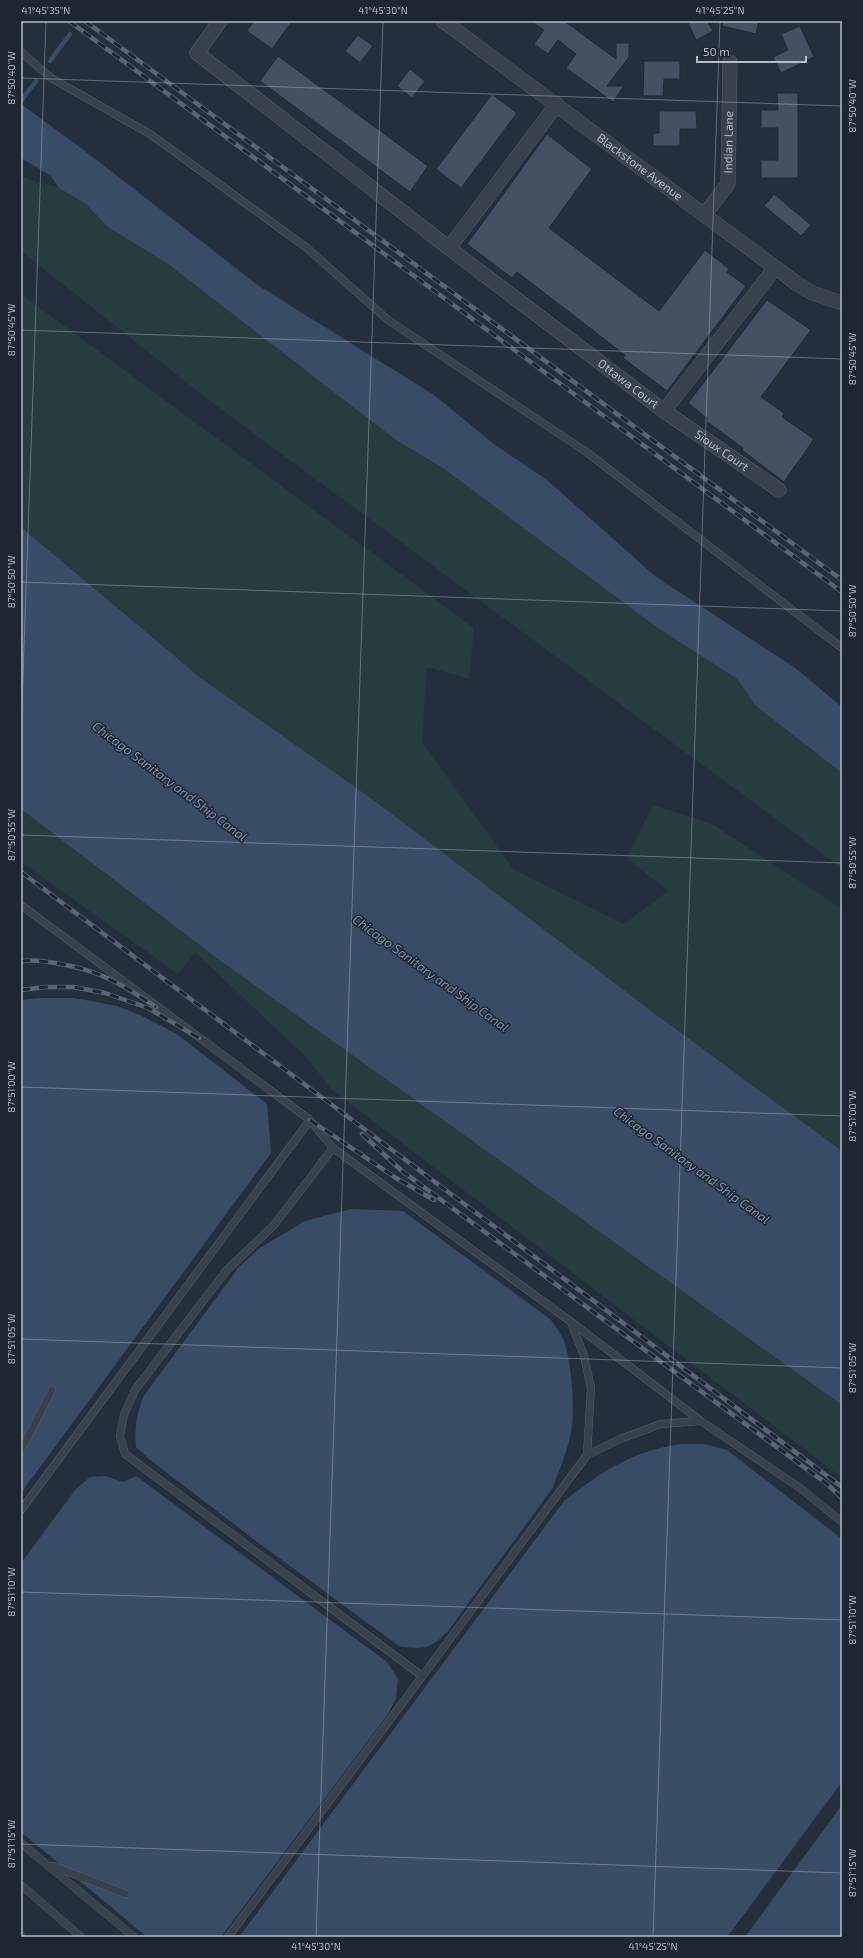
<svg xmlns="http://www.w3.org/2000/svg" width="863" height="1958" viewBox="0 0 863 1958" font-family="'Exo 2',sans-serif">
<style>
.green{fill:#263c3f}
.water{fill:#394c67}
.lines{fill:none;stroke-linecap:round;stroke-linejoin:round}
.stream{stroke:#394c67;stroke-width:4.5}
.building{fill:#455162;stroke:#1f2835}
.lane-casing{stroke:#565f6c;stroke-width:8}
.street-casing{stroke:#565f6c;stroke-width:15}
.lane{stroke:#38414e;stroke-width:7}
.street{stroke:#38414e;stroke-width:14}
.rail-casing{stroke:#5a6575;stroke-width:4.5}
.rail{stroke:#1d2633;stroke-width:3;stroke-dasharray:9;stroke-linecap:butt}
.ticks{fill:none;stroke:#b4bcc9;stroke-width:1;stroke-opacity:0.45}
.labels{text-anchor:middle;stroke-width:3;stroke-linejoin:round;paint-order:stroke}
.street-label{font-size:12px;fill:#b4bcc9;stroke:#1d2633}
.water-label{font-size:13px;font-style:italic;fill:#7c92b1;stroke:#1d2633}
.neatline{fill:none;stroke:#b4bcc9;stroke-width:1.5}
.ticks-label{font-size:10px;text-anchor:middle;fill:#b4bcc9}
</style>
<rect width="100%" height="100%" fill="#242f3e"/>
<path class="green" d="M21 177 59 188 86 204 108 227 168 264 396 440 443 468 655 626 737 679 756 706 842 773V868L214 404 21 251Z
M21 294 474 628 469 679 427 667 422 742 514 870 624 924 668 891 627 858 653 805 712 824 842 909V1151L202 679 21 527Z
M21 809 218 959 842 1405V1478L331 1089 307 1058 195 952 178 974 21 862Z"/>
<path class="water" d="M21 104 85 151 259 286 434 395 495 445 547 480 656 577 794 667 842 707V773L756 706 737 679 655 626 443 468 396 440 168 264 108 227 86 204 59 188 51 176 21 158Z
M21 527 202 679 376 802 650 1010 842 1151V1405L218 959 21 809Z
M39 998H75L117 1006 142 1016 177 1034 267 1104 271 1153 21 1493V1000Z
M351 1209 403 1211 551 1320C555 1326 560 1332 563 1339 572 1358 575 1413 571 1433 567 1452 559 1471 552 1489L448 1631C431 1649 423 1650 399 1646L260 1544 149 1459 136 1447C134 1429 137 1414 143 1397L239 1267 260 1248 305 1221Z
M680 1444H704L727 1450 842 1539V1782L727 1937H239L564 1501C590 1481 617 1461 649 1451 659 1448 669 1446 680 1444Z
M105 1476 123 1482 136 1476 387 1662 398 1679 396 1698 388 1714 221 1937H147L21 1832V1563L76 1489 90 1477Z
M842 1805V1937H745Z"/>
<g class="lines">
<path class="stream" d="M50 61 70 34
M21 101 36 81"/>
</g>
<path class="building" d="M254 21H292L272 49 247 31Z
M531 21H564L616 59V43H629V57L607 86H624L613 102 566 68 576 54 558 40 548 54 534 44 544 30Z
M687 21H707L713 31 696 40Z
M723 21H759L756 34 722 26Z
M800 26 814 57 781 73 773 57 788 50 781 34Z
M358 35 373 46 360 63 345 51Z
M278 56 428 166 410 192 260 81Z
M644 61H680V79H664L663 96H643Z
M410 69 425 81 412 98 397 86Z
M777 93H798V178H761V160H778V128H761V110H778Z
M492 94 517 113 461 188 436 169Z
M659 111H696L697 129H680V146H653V133H659Z
M547 134 592 169 549 228 659 311 705 250 729 269 727 272 746 286 667 391 623 358 625 355 517 272 512 278 467 244Z
M774 194 811 225 801 236 764 206Z
M767 300 811 330 761 397 784 413 782 417 814 439 784 482 742 450 743 448 706 421 708 419 688 403Z"/>
<g class="lines">
<defs>
<path id="lane" d="M21 52 51 78 150 134 307 248 388 320 585 451 842 648
M21 905 310 1120 333 1148 570 1321 701 1421 800 1488 842 1522
M333 1148 274 1225 226 1271 135 1390 124 1415 120 1436 125 1454 422 1676
M21 1450 52 1390
M587 1455 620 1439 661 1424 701 1421
M21 1510 310 1120
M21 1843 134 1937
M53 1866 126 1894
M21 1885 81 1937
M21 1936V1937
M228 1937 587 1455 591 1388 584 1356 571 1322"/>
<g id="street">
<path id="s1" d="M220 21 197 53 449 248 664 411 775 268"/>
<path id="s2" d="M443 21 796 283 812 293 842 303"/>
<path id="s3" d="M704 215 728 184 730 62"/>
<path d="M449 248 557 104"/>
<path id="s4" d="M664 411 779 490"/>
</g>
</defs>
<use href="#lane" class="lane-casing"/>
<use href="#street" class="street-casing"/>
<use href="#lane" class="lane"/>
<use href="#street" class="street"/>
<defs>
<path id="rail" d="M69 21 842 592
M85 21 842 580
M21 872 842 1487
M21 961C32 960 44 961 55 963 99 970 120 983 156 1007
M21 990 45 987H73L105 993 148 1008 199 1038
M310 1120 396 1178 434 1200
M362 1134 402 1171 827 1484 842 1498"/>
</defs>
<use href="#rail" class="rail-casing"/>
<use href="#rail" class="rail"/>
</g>
<path class="ticks" d="M21 78 842 106M21 330 842 359M21 582 842 611M21 732 46 21M21 835 842 863M21 1087 842 1116M21 1339 842 1368M21 1592 842 1620M21 1844 842 1873M316 1937 383 21M653 1937 720 21"/>
<g class="labels">
<g class="street-label">
<text dy="4" stroke="none"><textPath href="#s3" startOffset="81">Indian Lane</textPath></text>
<text dy="4" stroke="none"><textPath href="#s2" startOffset="245">Blackstone Avenue</textPath></text>
<text dy="4" stroke="none"><textPath href="#s1" startOffset="583">Ottawa Court</textPath></text>
<text dy="4" stroke="none"><textPath href="#s4" startOffset="70">Sioux Court</textPath></text>
</g>
<g class="water-label">
<text transform="translate(170 781) rotate(37)" y="5">Chicago Sanitary and Ship Canal</text>
<text transform="translate(431 973) rotate(36)" y="5">Chicago Sanitary and Ship Canal</text>
<text transform="translate(692 1165) rotate(36)" y="5">Chicago Sanitary and Ship Canal</text>
</g>
</g>
<rect width="863" height="1958" fill="none" stroke="#1d2633" stroke-width="44"/>
<path d="M697 56v6h109v-6" fill="none" stroke="#b4bcc9" stroke-width="2"/>
<text x="703" y="56" font-size="12" fill="#b4bcc9" stroke="#1d2633" stroke-width="3" paint-order="stroke">50 m</text>
<rect x="22" y="22" width="819" height="1914" class="neatline"/>
<g class="ticks-label">
<text x="46" y="14">41°45'35"N</text>
<text x="383" y="14">41°45'30"N</text>
<text x="720" y="14">41°45'25"N</text>
<text transform="translate(11 78) rotate(-90)" y="4">87°50'40"W</text>
<text transform="translate(852 106) rotate(-90)" y="4">87°50'40"W</text>
<text transform="translate(11 330) rotate(-90)" y="4">87°50'45"W</text>
<text transform="translate(852 359) rotate(-90)" y="4">87°50'45"W</text>
<text transform="translate(11 582) rotate(-90)" y="4">87°50'50"W</text>
<text transform="translate(852 611) rotate(-90)" y="4">87°50'50"W</text>
<text transform="translate(11 835) rotate(-90)" y="4">87°50'55"W</text>
<text transform="translate(852 863) rotate(-90)" y="4">87°50'55"W</text>
<text transform="translate(11 1087) rotate(-90)" y="4">87°51'00"W</text>
<text transform="translate(852 1116) rotate(-90)" y="4">87°51'00"W</text>
<text transform="translate(11 1339) rotate(-90)" y="4">87°51'05"W</text>
<text transform="translate(852 1368) rotate(-90)" y="4">87°51'05"W</text>
<text transform="translate(11 1592) rotate(-90)" y="4">87°51'10"W</text>
<text transform="translate(852 1620) rotate(-90)" y="4">87°51'10"W</text>
<text transform="translate(11 1844) rotate(-90)" y="4">87°51'15"W</text>
<text transform="translate(852 1873) rotate(-90)" y="4">87°51'15"W</text>
<text x="316" y="1950">41°45'30"N</text>
<text x="653" y="1950">41°45'25"N</text>
</g>
</svg>
